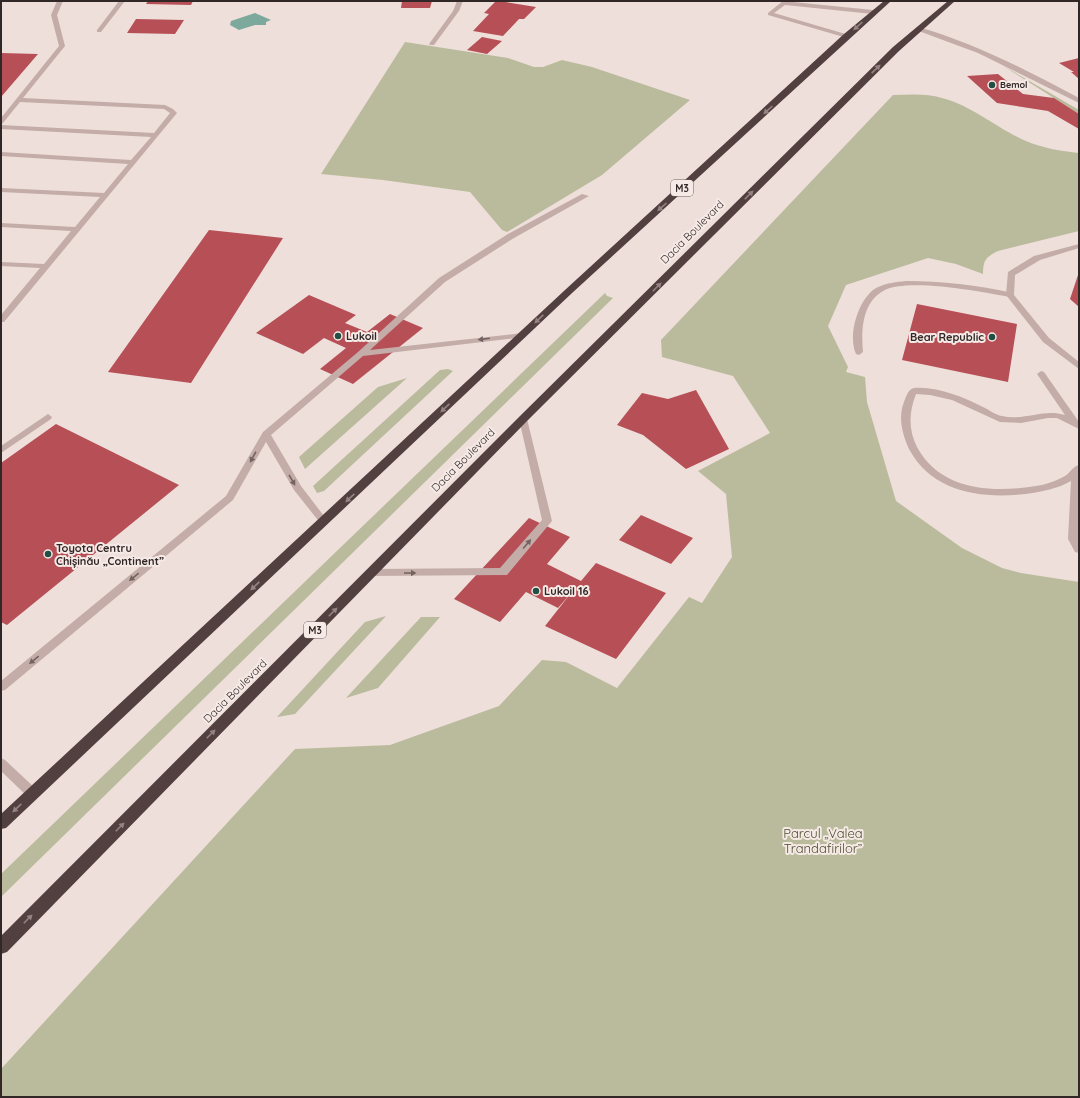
<svg xmlns="http://www.w3.org/2000/svg" width="1080" height="1098" viewBox="0 0 1080 1098" font-family="Quicksand,sans-serif">
<style>
.green{fill:#babb9c}
.water{fill:#7da89c}
.building{fill:#b74f56}
.lines{fill:none;stroke-linecap:round;stroke-linejoin:round}
.lane{fill:#c4aca8;fill-rule:evenodd}
.street{fill:#c4aca8;fill-rule:evenodd}
.highway{fill:#523f3f;fill-rule:evenodd}
.oneway{fill:#948382}
.oneway2{fill:#746361}
.poi-dot{fill:#224f44;stroke:#f6eae6;stroke-width:1.5}
.labels{text-anchor:middle;stroke-width:4;stroke-linejoin:round;paint-order:stroke}
.far-poi-label{font-size:9px;font-weight:bold;fill:#322727;stroke:#f6eae6;text-anchor:start}
.shield{fill:#f6eae6;stroke:#6d6260;stroke-width:1}
.shield-label{font-size:10px;font-weight:bold;fill:#322727}
.street-label{font-size:11px;fill:#322727;stroke:#f6eae6}
.poi-label{font-size:11px;font-weight:bold;fill:#322727;stroke:#f6eae6;text-anchor:start}
.near-park-label{font-size:13px;fill:#4c4d2e;stroke:#f6eae6}
</style>
<rect width="100%" height="100%" fill="#eedfda"/>
<path class="green" d="M405 42 508 58 534 67H543L562 60 592 67 690 100 602 175 507 232 502 230 470 192 383 180 321 174Z
M1002 65 1079 110V114Z
M893 95C909 95 926 93 942 98 973 106 996 128 1026 141 1042 148 1061 151 1079 153V231L998 251C986 257 983 260 983 274L956 264 928 258 846 285 828 326 848 367 846 372 865 377 867 402 896 501 962 548 1002 568 1021 573 1079 582V1097H1V1069L295 749 390 745 499 706 542 660 566 662 617 688 689 597 702 603 732 557 726 494 698 471 770 433 733 376 662 357 661 340Z
M605 293 607 296 613 298 1 897V874Z
M448 369 453 371 324 491 317 493 313 486 440 370Z
M407 378 305 469 299 457 378 387Z
M386 616 295 714 277 717 365 622Z
M421 617H440L378 688 346 698Z"/>
<path class="water" d="M255 13 271 20 266 22V25H255L239 30 230 25 231 21Z"/>
<path class="building" d="M148 1H193L191 5 146 4Z
M402 1H432L430 8H401Z
M496 1H499L536 7 524 19H519L503 36 473 31 489 14 484 13Z
M136 19 184 20 175 34 127 33Z
M482 37 502 41 487 54 467 50Z
M1 53 38 54 1 97Z
M1079 58V79L1071 72H1074L1059 63Z
M998 74 1023 94 1054 98 1079 114V129L1048 111 997 103 967 76Z
M209 230 283 238 191 383 108 372Z
M1079 272V307L1070 299Z
M309 295 356 315 345 323 367 332 390 314 423 328 353 384 320 369 346 348 324 338 303 354 256 333Z
M917 304 1017 324 1008 382 902 360Z
M696 390 729 449 686 469 643 435 617 425 642 393 668 399Z
M56 424 179 485 7 625 1 622V463Z
M641 515 693 538 671 564 619 540Z
M529 518 570 537 547 564 581 581 596 563 666 593 616 659 545 626 571 593 558 608 526 592 500 622 454 599Z"/>
<g class="lines">
<path class="lane" d="M57 1H63L57 15 65 46 23 98 165 105 173 109 177 113 4 322H1V315L40 268 1 266V262L44 264 71 231 1 227V223L75 227 100 197 1 192V188L104 193 128 164 1 156V152L131 160 151 137 1 129V125L154 133 170 113 164 109 20 102 3 123 1 124V118L59 46 51 15Z
M783 1 873 10 876 12 873 14 785 5 774 13 849 35V37L847 38 768 15V13Z
M582 194 589 196 514 238 445 282 370 350 523 333H526V337L363 356 271 435 301 486 327 520 329 522 327 524H321L294 490 266 442 233 500 5 690 1 691V681L226 496 263 432 358 352 439 278 508 234Z
M906 281C941 281 978 285 1013 293L1014 295 1010 297C983 292 906 277 883 291 862 303 861 331 863 352L859 355 856 354C847 335 859 296 878 287 887 283 896 282 906 281Z
M1041 371 1044 372 1079 422V429L1057 418H1048L1021 423 1000 422 952 400 930 395 916 394C909 412 908 429 917 447 942 493 997 493 1042 485 1050 483 1058 480 1065 476 1070 473 1073 466 1079 465V553L1075 552 1068 539 1071 481C1057 489 1041 492 1025 494 980 499 932 492 909 449 902 434 898 417 904 402 906 397 908 389 914 388 937 386 963 397 983 407 990 410 995 415 1002 416 1024 421 1044 408 1065 415L1037 374Z
M48 414 52 417 51 419 1 453V446Z
M523 416 527 419 552 521 507 575 367 576 366 573 367 570 371 569 500 568 542 520 519 419Z"/>
<path class="street" d="M119 1H125L101 32H97V30Z
M457 1H463L459 11 434 45H430L429 44 453 11Z
M918 27C975 43 1028 71 1079 98V103L978 53 916 30V28Z
M1079 244V248L1040 260 1015 275 1014 295 1049 338 1079 362V369L1043 342 1006 295 1008 272 1034 256Z
M1 758 5 760 36 789 38 793 36 797 32 798 28 797 1 771Z"/>
<path class="highway" d="M884 1H891L571 294 6 828 1 829V814L565 290 844 34Z
M948 1H955L899 51 527 421 7 952 1 954V936L519 417 893 47Z"/>
</g>
<defs><path id="oneway-solid" d="M-6-.8H1V-3.2L6.5 0L1 3.2V.8H-6Z"/></defs>
<g class="oneway">
<use href="#oneway-solid" transform="translate(858 26) rotate(138)"/>
<use href="#oneway-solid" transform="translate(876 69) rotate(-44)"/>
<use href="#oneway-solid" transform="translate(768 110) rotate(138)"/>
<use href="#oneway-solid" transform="translate(749 195) rotate(-45)"/>
<use href="#oneway-solid" transform="translate(662 207) rotate(138)"/>
<use href="#oneway-solid" transform="translate(657 287) rotate(-45)"/>
<use href="#oneway-solid" transform="translate(539 319) rotate(137)"/>
<use href="#oneway-solid" transform="translate(445 408) rotate(137)"/>
<use href="#oneway-solid" transform="translate(350 498) rotate(137)"/>
<use href="#oneway-solid" transform="translate(255 586) rotate(137)"/>
<use href="#oneway-solid" transform="translate(333 612) rotate(-45)"/>
<use href="#oneway-solid" transform="translate(211 734) rotate(-45)"/>
<use href="#oneway-solid" transform="translate(17 808) rotate(137)"/>
<use href="#oneway-solid" transform="translate(120 827) rotate(-45)"/>
<use href="#oneway-solid" transform="translate(28 919) rotate(-45)"/>
</g>
<g class="oneway2">
<use href="#oneway-solid" transform="translate(484 339) rotate(173)"/>
<use href="#oneway-solid" transform="translate(253 457) rotate(119)"/>
<use href="#oneway-solid" transform="translate(292 480) rotate(60)"/>
<use href="#oneway-solid" transform="translate(527 544) rotate(-50)"/>
<use href="#oneway-solid" transform="translate(410 573)"/>
<use href="#oneway-solid" transform="translate(134 577) rotate(141)"/>
<use href="#oneway-solid" transform="translate(34 660) rotate(141)"/>
</g>
<g class="poi-dot">
<circle cx="992" cy="85" r="4"/>
<circle cx="338" cy="336" r="4"/>
<circle cx="992" cy="337" r="4"/>
<circle cx="48" cy="554" r="4"/>
<circle cx="536" cy="591" r="4"/>
</g>
<g class="labels">
<g class="far-poi-label">
<text x="1000" y="88">Bemol</text>
</g>
<g class="shield">
<rect x="671" y="180" width="22" height="16" rx="3"/>
<rect x="304" y="622" width="22" height="16" rx="3"/>
</g>
<g class="shield-label">
<text x="682" y="192">M3</text>
<text x="315" y="634">M3</text>
</g>
<g class="street-label">
<text transform="translate(692 232) rotate(-45)" y="4">Dacia Boulevard</text>
<text transform="translate(463 460) rotate(-45)" y="4">Dacia Boulevard</text>
<text transform="translate(235 691) rotate(-45)" y="4">Dacia Boulevard</text>
</g>
<g class="poi-label">
<text x="346" y="340">Lukoil</text>
<text x="984" y="341" text-anchor="end">Bear Republic</text>
<text x="56" y="552">Toyota Centru<tspan x="56" dy="13">Chișinău „Continent”</tspan></text>
<text x="544" y="595">Lukoil 16</text>
</g>
<g class="near-park-label">
<text x="823" y="838">Parcul „Valea<tspan x="823" dy="15">Trandafirilor”</tspan></text>
</g>
</g>
<rect width="1080" height="1098" fill="none" stroke="#322727" stroke-width="4"/>
</svg>
